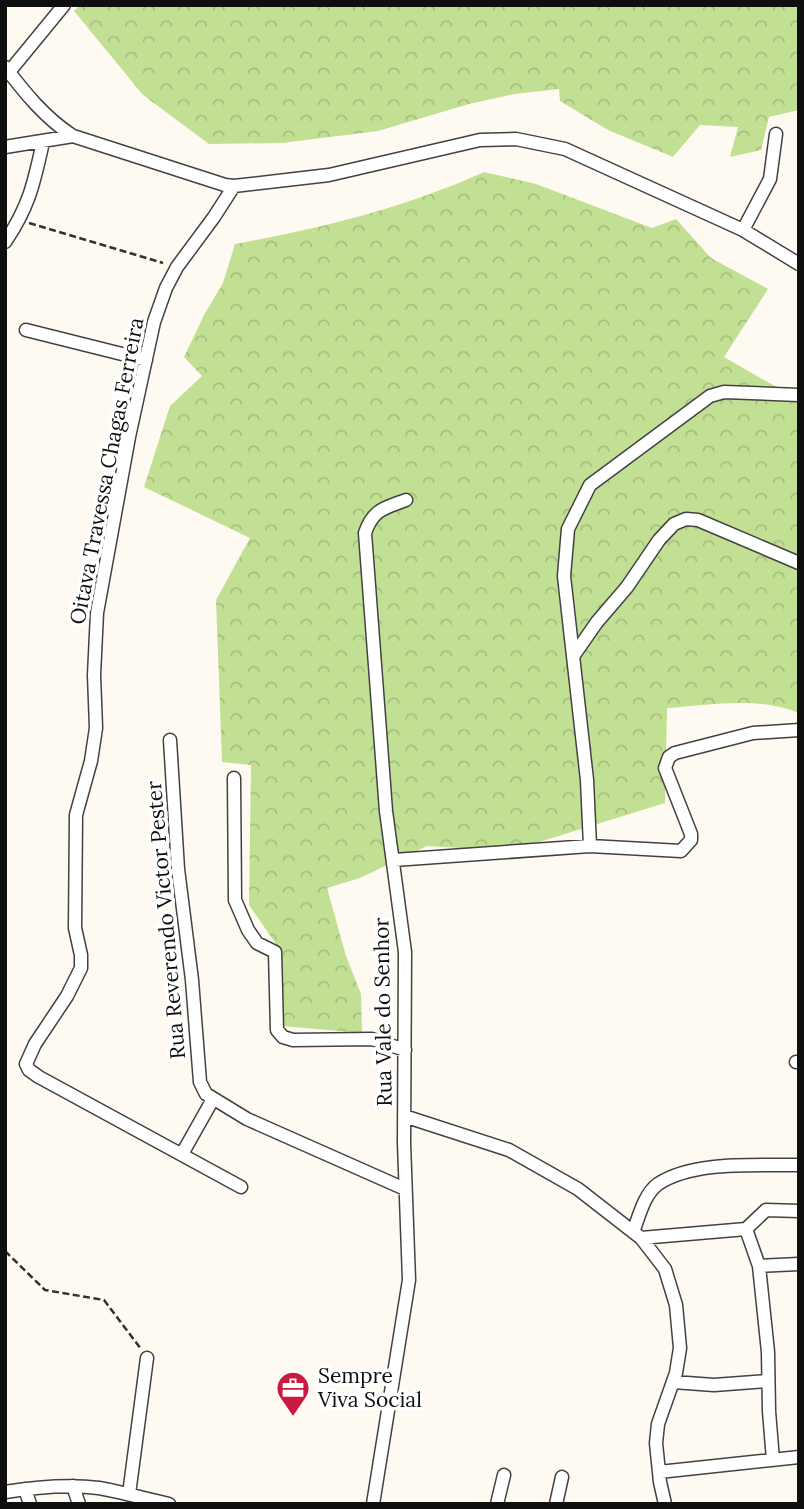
<svg xmlns="http://www.w3.org/2000/svg" width="804" height="1509" viewBox="0 0 804 1509" font-family="Lora,serif">
<style>
.forest{fill:url(#forest-crowns)}
.lines{fill:none;stroke-linecap:round;stroke-linejoin:round}
.minor-casing{stroke:#424242;stroke-width:15}
.path{stroke:#313131;stroke-width:2.5;stroke-dasharray:7 3.5;stroke-linecap:butt}
.minor{stroke:#fff;stroke-width:12}
.labels{text-anchor:middle;stroke-width:7;stroke-linejoin:round;paint-order:stroke}
.street-label{font-size:21px;fill:#0f0f0f;stroke:#fff}
.poi-label{font-size:21px;fill:#0f0f0f;stroke:#fff;text-anchor:start}
</style>
<defs>
<pattern id="forest-crowns" width="20" height="18" patternUnits="userSpaceOnUse" patternTransform="scale(1.75)"><rect width="20" height="18" fill="#c2e094"/><path d="M2 6a3 3 0 1 1 6 0M12 15a3 3 0 1 1 6 0" fill="none" stroke="#a6bf7e"/></pattern>
</defs>
<rect width="100%" height="100%" fill="#fffaf1"/>
<path class="forest" d="M80 5H799V110L769 117 761 150 730 157 738 127 700 125 673 157 608 130 560 101 559 89 515 94 469 104 378 131 282 143 209 144 143 95 74 11Z
M484 172 536 184 652 228 676 219 711 258 768 289 724 357 799 400V713C760 696 709 705 667 708L665 803 510 851 427 846 360 878 327 888 346 956 361 994 362 1033 282 1026 278 947 249 905 251 765 222 762 216 600 250 538 144 487 170 406 202 376 184 357 204 315 223 283 235 244C321 228 405 208 484 172Z"/>
<g class="lines">
<defs>
<path id="minor" d="M5 67C25 93 45 118 73 136L225 185 234 186 329 175 480 140 516 139 565 149 743 230 799 264
M9 72 64 5
M5 147 73 136
M234 186 214 217 177 267 166 288 154 322 129 437 97 613 94 675 96 728 91 761 76 815 75 928 81 955V968L67 996 35 1044 26 1064 29 1070 39 1077 241 1187
M743 230 770 179 776 134
M5 242C29 207 34 183 43 142
M26 330 146 360
M574 655 597 622 627 587 659 540 674 524 686 519 698 520 799 563
M170 740 178 869 192 980 200 1082 206 1094 247 1119 405 1189
M234 778 235 900 248 930 257 943 275 952 277 1030 283 1037 293 1040 372 1039 405 1050
M590 846 587 780 564 576 568 529 590 485 710 396 724 392 799 395
M394 860 590 846 681 851 691 840V834L665 768 669 757 675 753 753 733 799 730
M796 1062H799
M404 1116 509 1150 578 1189 641 1238 665 1269 676 1305 680 1348 676 1373 658 1424 656 1443 660 1482 665 1504
M182 1154 213 1099
M746 1229 759 1266 768 1352 769 1411 773 1460
M633 1232C639 1217 644 1194 658 1184 694 1160 757 1166 799 1165
M641 1238 746 1229 766 1210 799 1211
M759 1266 799 1264
M673 1382 714 1385 768 1381
M659 1472 799 1457
M73 1486 79 1504
M25 1489 30 1504
M5 1492C36 1487 68 1484 99 1488 122 1492 146 1499 169 1504
M129 1494 147 1358
M373 1504 409 1280 404 1143 405 952 386 811 365 533C373 509 385 508 406 500
M497 1504 504 1475
M556 1504 562 1477"/>
</defs>
<use href="#minor" class="minor-casing"/>
<path class="path" d="M29 223 163 263
M5 1251 45 1290 104 1300 141 1349"/>
<use href="#minor" class="minor"/>
</g>
<defs>
<symbol id="office-pin" viewBox="-11 -11 22 30"><path d="M0 17L-7.5 6A9.5 9.5 0 1 1 7.5 6Z" fill="#cb1a3f" stroke="#fff"/><path d="M-6-3h4V-5.5h4V-3h4V5H-6ZM-1-4.5V-3h2v-1.5ZM-6 0V1H6V0Z" fill="#fff"/></symbol>
</defs>
<g fill-rule="evenodd">
<use href="#office-pin" x="274" y="1369" width="38" height="52"/>
</g>
<g class="labels">
<g class="street-label">
<text transform="translate(107 471) rotate(-79)" y="7">Oitava Travessa Chagas Ferreira</text>
<text transform="translate(166 920) rotate(-95)" y="7">Rua Reverendo Victor Pester</text>
<text transform="translate(383 1012) rotate(-91)" y="7">Rua Vale do Senhor</text>
</g>
<g class="poi-label">
<text x="318" y="1383">Sempre<tspan x="318" dy="24">Viva Social</tspan></text>
</g>
</g>
<rect width="804" height="1509" fill="none" stroke="#0f0f0f" stroke-width="14"/>
</svg>
